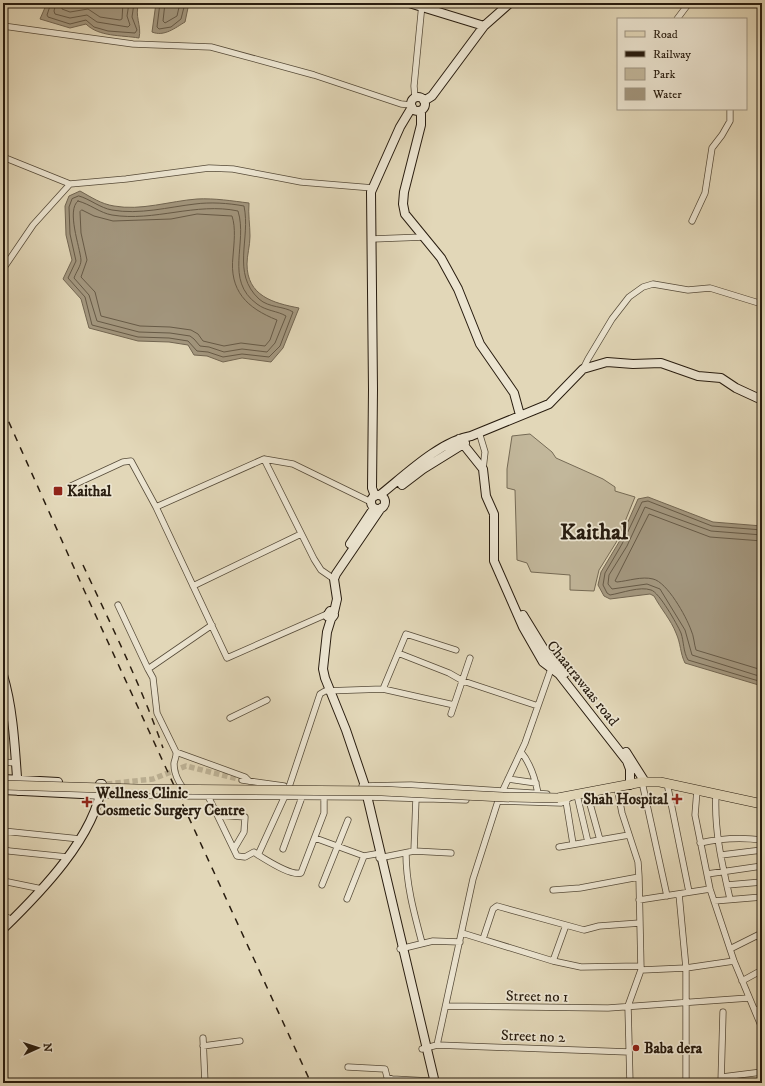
<svg xmlns="http://www.w3.org/2000/svg" width="765" height="1086" viewBox="0 0 765 1086" font-family="'IM FELL DW Pica',serif">
<style>
.green{fill:#c2b79b;stroke:#756a55}
.water{fill:#a3977f;stroke:#726652}
.lines{fill:none;stroke-linecap:round;stroke-linejoin:round}
.shore{stroke:#665a47;stroke-width:1}
.street-tunnel{stroke:#bdb296;stroke-width:5.5;stroke-dasharray:5.5 3;stroke-linecap:butt}
.street-casing{stroke:#564b39;stroke-width:7}
.secondary-casing{stroke:#281c0f;stroke-width:10}
.primary-casing{stroke:#281c0f;stroke-width:10}
.street{stroke:#ece5d1;stroke-width:5.5}
.secondary{stroke:#ece5d1;stroke-width:8}
.primary{stroke:#e2d7b8;stroke-width:9}
.rail{stroke:#281c0f;stroke-width:1.5;stroke-dasharray:7 7;stroke-linecap:butt}
.primary-bridge-casing{stroke:#281c0f;stroke-width:10;stroke-linecap:butt}
.primary-bridge{stroke:#e2d7b8;stroke-width:9}
.poi-dot{fill:#8f2418;stroke:#ece5d1;stroke-width:1.5}
.labels{text-anchor:middle;stroke-width:3.5;stroke-linejoin:round;paint-order:stroke}
.poi-label{font-size:15px;font-weight:bold;fill:#281c0f;stroke:#ece5d1;text-anchor:start}
.street-label{font-size:15px;fill:#281c0f;stroke:#ece5d1}
.town-label{font-size:23px;font-weight:bold;fill:#281c0f;stroke:#ece5d1}
</style>
<rect width="100%" height="100%" fill="#e2d7b8"/>
<filter id="stains"><feTurbulence type="fractalNoise" baseFrequency=".005" numOctaves="4"/><feColorMatrix values="0 0 0 0 .2 0 0 0 0 .09 0 0 0 0 .02 0 0 0 .5 -.17"/></filter>
<radialGradient id="worn" r=".72"><stop offset=".6" stop-color="#630" stop-opacity="0"/><stop offset="1" stop-color="#630" stop-opacity=".3"/></radialGradient>
<path class="green" d="M530 434 552 452 556 458 603 479 615 487V491L635 497 617 541 599 570 594 591 570 590V575L531 572 527 563 517 560 515 490 507 488V469L512 436Z"/>
<path class="water" d="M47 3H139C134 16 142 25 139 38 121 35 99 37 86 24L70 28 40 19Z
M156 3H189L185 22C175 28 164 37 152 32Z
M80 191C91 197 101 204 114 206 141 211 170 201 197 199 215 198 232 201 249 203 248 214 250 225 250 236 250 246 247 255 247 264 247 296 273 303 299 308L283 348 271 362 242 358 223 362 207 356 194 355 188 345 169 342 138 341 89 328 81 299 63 279 72 260 66 235 65 206 69 196Z
M648 497 713 522 762 526V686L685 663C680 653 681 644 676 633 671 620 661 609 654 596L650 594 610 599 604 596 598 585 601 572 619 542 638 499Z"/>
<g class="lines">
<path class="shore" d="M51 3 47 15 48 17 70 24 86 20 94 27 108 31 135 33 137 30 132 17 134 3
M56 3 54 11 55 14 70 18 87 15 97 22 128 27 130 25 127 16 129 3
M62 3V9L70 12 88 9 100 17 120 20 122 19 123 3
M160 3 157 27 159 29 171 27 181 19 185 3
M165 3 163 21 165 23 177 16 180 3
M79 196C90 199 100 208 112 210 139 215 169 207 195 204 210 202 228 203 244 206 251 239 231 273 259 299 269 308 284 306 293 312L280 346 269 357 242 354 223 357 208 352 197 351 188 341 169 338 138 337 92 325 85 297 68 278 76 261 70 234 69 207 72 199Z
M78 201C90 204 100 213 112 215 154 222 196 202 238 211 248 243 224 280 257 304 266 311 278 311 286 316L275 343 267 352 242 349 224 352 209 347 200 346 194 339 190 336 170 333 139 332 97 321 89 295 74 278C76 272 81 266 81 260 80 247 66 210 78 201Z
M82 210 94 216 113 221 171 219 197 214 232 216C236 228 234 243 233 256 229 291 247 308 277 320L270 340 265 346 241 343 224 346 203 341 198 334 191 330 170 327 140 326 101 316 95 292 81 277 87 260 81 233 80 212Z
M762 530 712 526 648 501 642 502 622 544 605 573 603 585 607 593 610 595C622 593 640 586 651 590 659 592 677 624 681 633 684 642 683 651 688 660L762 682
M762 535 711 531 645 507 627 546 609 575 608 584 612 589 647 584 660 589 685 630 692 655 762 677
M762 541 710 537 649 514 615 581 617 582C628 581 642 576 653 579 667 582 686 616 691 630 694 636 694 644 696 650L762 670"/>
<path class="street-tunnel" d="M107 784 153 779 186 766 242 780"/>
<defs>
<path id="street" d="M677 19 689 3
M3 26 133 44 211 47 314 75 401 104 411 105
M415 98 414 86 422 4
M3 157 70 184
M692 221 705 193 712 148 722 135 730 121V109
M372 239 424 237
M3 269 33 225 70 184 126 179 209 168 233 169 301 182 373 188
M583 369 588 359 612 319 629 297 643 287 653 284 688 290 710 288 762 304
M479 432 485 452 483 469
M264 459 314 559 321 570 334 579
M71 486 123 462 131 461 156 507 227 658 327 614
M156 507 264 459 293 464 371 502
M193 586 301 534
M118 605 148 669 212 625
M398 653 449 673 463 681 538 706
M148 669 153 678 157 713 176 752C177 757 174 760 174 764 174 777 182 787 189 796L368 797 466 800
M383 689 406 634 456 650
M451 714 470 658
M230 718 267 700
M176 752 245 777 249 781
M521 752C531 764 535 778 538 793
M3 762 16 763
M508 779 536 783
M242 780 284 786
M642 782 667 896
M667 783 689 892
M362 786 411 785 547 794
M617 787 622 813 638 862 639 877 641 970 628 1006 630 1083
M503 790 525 743 552 666
M697 790 695 815 710 889 734 961 762 1028
M587 793 600 840
M716 794C714 830 722 864 730 899
M101 795 189 796
M577 795 588 842
M208 796 237 856 245 857 254 852 258 855
M324 797V813L301 873C290 876 267 860 258 855L289 787 320 694 325 691 383 689 454 705
M500 801 561 803 566 801 571 796
M566 801 573 844
M218 815 245 817 244 832 234 849
M3 831 80 839
M315 838 364 856 381 853
M3 839 4 831
M700 843C722 838 740 837 762 840
M559 847 629 835
M3 849 9 851 67 857
M283 849 302 797
M414 851 416 798
M406 853C406 884 414 913 422 943
M721 855 762 850
M379 858 414 851 451 853
M707 874 762 866
M3 881 42 889
M322 885 348 820
M727 885 762 882
M553 890 580 888 639 877
M679 894 686 968V1083
M347 899 364 856
M639 900 710 889
M714 901 762 897
M3 915 12 920
M462 933 553 961 581 967 641 966
M758 935 762 943
M483 939 493 909 497 906 584 930 599 926 640 923
M400 949 433 941 460 942
M730 949 762 933
M553 961 566 925
M641 970 686 968 734 961
M742 981 762 970
M446 1006 608 1008 749 998
M755 1011 762 1007
M203 1038 205 1083
M437 1045 629 1052
M203 1046 240 1041
M422 1049 437 1045 473 879 498 801
M348 1067 385 1069 387 1077 392 1079
M722 1077 762 1072
M255 1083 259 1082
M393 1083 392 1079 430 1081
M721 1083 723 1012"/>
<path id="secondary" d="M409 3 484 26
M411 104a7 7 0 1 1 14 0a7 7 0 1 1-14 0Z
M424 101 432 96 484 26 510 3
M421 111V125L404 192 403 204 405 214 441 258 458 289 480 344 514 393 520 415
M459 439 483 469 486 496 494 514V561L523 627 543 662 559 674 627 761 630 769V785
M402 485 423 469 465 443
M371 502a7 7 0 1 1 14 0a7 7 0 1 1-14 0Z
M380 495C404 476 440 441 471 436L549 404 583 369 607 362 633 364 661 363 698 376 721 378 736 388 762 400
M375 496 372 488 373 389 371 192 400 127 412 107
M350 544 374 508
M334 612 337 599 334 579 336 574 381 508
M523 615 550 659 565 673
M331 619 327 616 330 611 333 612 334 615 331 619 327 632 323 669 325 678 346 730 364 783 435 1083
M3 675C14 712 15 753 18 791
M626 752 645 782
M3 779 58 782
M3 790 101 795
M3 929C40 893 95 837 102 784H100"/>
<path id="primary" d="M558 798 642 782H660L762 804"/>
</defs>
<use href="#street" class="street-casing"/>
<use href="#secondary" class="secondary-casing"/>
<use href="#primary" class="primary-casing"/>
<use href="#street" class="street"/>
<use href="#secondary" class="secondary"/>
<use href="#primary" class="primary"/>
<path class="rail" d="M3 409 84 590 311 1083
M83 565C111 625 141 685 163 748"/>
<defs>
<path id="primary-bridge" d="M3 785 137 789 382 791 503 797 558 798"/>
</defs>
<use href="#primary-bridge" class="primary-bridge-casing"/>
<use href="#primary-bridge" class="primary-bridge"/>
</g>
<g class="poi-dot">
<rect x="53" y="486" width="10" height="10" rx="2"/>
<path d="M675 793h4v4h4v4h-4v4h-4v-4h-4v-4h4z"/>
<path d="M85 796h4v4h4v4h-4v4h-4v-4h-4v-4h4z"/>
<circle cx="636" cy="1048" r="4"/>
</g>
<g class="labels">
<g class="poi-label">
<text x="67" y="496">Kaithal</text>
<text x="96" y="798">Wellness Clinic<tspan x="96" dy="17">Cosmetic Surgery Centre</tspan></text>
<text x="668" y="804" text-anchor="end">Shah Hospital</text>
<text x="644" y="1053">Baba dera</text>
</g>
<g class="street-label">
<text transform="translate(583 683) rotate(51)" y="5">Chaatrawaas road</text>
<text transform="translate(537 996) rotate(1)" y="5">Street no 1</text>
<text transform="translate(533 1036) rotate(2)" y="5">Street no 2</text>
</g>
<g class="town-label">
<text x="594" y="539">Kaithal</text>
</g>
</g>
<rect width="765" height="1086" fill="none" stroke="#e2d7b8" stroke-width="16"/>
<rect x="4" y="4" width="757" height="1078" fill="none" stroke="#281c0f" stroke-width="2"/>
<rect x="8" y="8" width="749" height="1070" fill="none" stroke="#281c0f"/>
<rect x="617" y="18" width="130" height="92" fill="#ece5d1" stroke="#9e9583"/>
<rect x="625" y="31" width="20" height="6" fill="#e2d7b8" stroke="#9e9583"/>
<text x="653" y="38" font-size="12" fill="#281c0f">Road</text>
<rect x="625" y="51" width="20" height="6" fill="#281c0f" stroke="#9e9583"/>
<text x="653" y="58" font-size="12" fill="#281c0f">Railway</text>
<rect x="625" y="68" width="20" height="12" fill="#c2b79b" stroke="#9e9583"/>
<text x="653" y="78" font-size="12" fill="#281c0f">Park</text>
<rect x="625" y="88" width="20" height="12" fill="#a3977f" stroke="#9e9583"/>
<text x="653" y="98" font-size="12" fill="#281c0f">Water</text>
<g transform="translate(38 1048) rotate(87)" stroke="#ece5d1" stroke-width="3" paint-order="stroke">
<path d="M0-3L7 15L0 10L-7 15Z" fill="#281c0f"/>
<text y="-6" font-size="11" font-weight="bold" text-anchor="middle" fill="#281c0f">N</text>
</g>
<rect width="100%" height="100%" filter="url(#stains)"/>
<rect width="100%" height="100%" fill="url(#worn)"/>
</svg>
